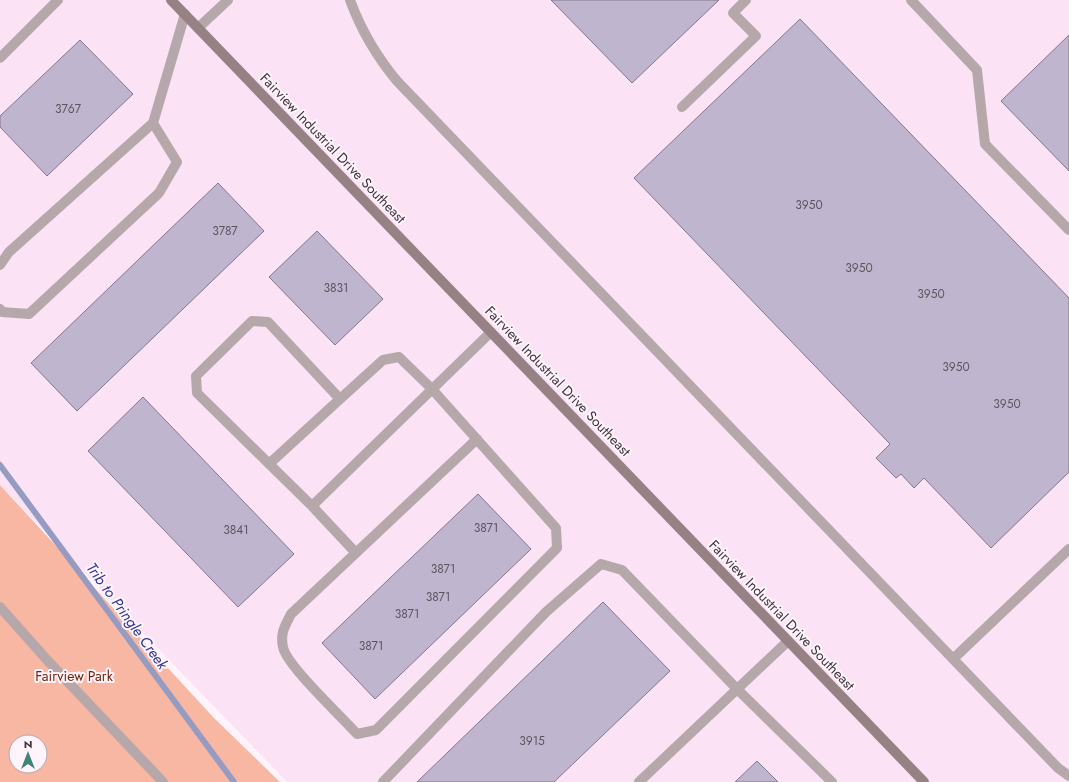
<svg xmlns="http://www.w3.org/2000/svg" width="1069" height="782" viewBox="0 0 1069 782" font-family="Jost,sans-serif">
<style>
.built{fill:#fce2f5}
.green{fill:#f8b7a3;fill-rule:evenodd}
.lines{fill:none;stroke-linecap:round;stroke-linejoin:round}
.stream{stroke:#969cc1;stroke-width:6}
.building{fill:#c0b5ce;stroke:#81778e}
.lane{stroke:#b6a8aa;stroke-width:10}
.street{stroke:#b6a8aa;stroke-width:10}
.secondary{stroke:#968285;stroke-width:10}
.labels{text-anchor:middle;stroke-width:4;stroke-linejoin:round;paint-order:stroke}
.number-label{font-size:12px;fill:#5e5460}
.street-label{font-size:14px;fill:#3e343b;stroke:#fff4fc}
.park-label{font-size:14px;fill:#762407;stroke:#fff4fc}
.water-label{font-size:15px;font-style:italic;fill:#303693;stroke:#fff4fc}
</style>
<rect width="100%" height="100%" fill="#fff4fc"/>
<path class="built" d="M0 0H1069V782H287L0 485Z"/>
<path class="green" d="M0 485 213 717 280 782H0ZM16 742H40V766H16Z"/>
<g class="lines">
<path class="stream" d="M0 465 234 782"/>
</g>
<path class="building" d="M551 0H719L632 83Z
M800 19 1069 298V472L991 548 924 478 914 488 901 474 896 478 876 458 890 444 634 178Z
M1069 35V171L1001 101Z
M80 40 133 94 47 176 0 127V116Z
M218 183 264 231 77 411 31 363Z
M317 231 383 299 335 345 269 277Z
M143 397 294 554 238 607 88 451Z
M478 494 531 549 375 699 322 643Z
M603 602 670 671 554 782H417Z
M757 761 778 782H735Z"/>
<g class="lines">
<path class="lane" d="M350 0C361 30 377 57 397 81L1058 768 1069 776
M911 0 977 70 985 144 1069 230
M198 28 228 0
M0 58 58 0
M682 107 756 36 733 13 746 0
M0 265 9 252 153 123 185 14
M0 309 2 312 29 314 159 193 177 162 153 123
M477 439 291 614C285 626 280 633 283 647 286 665 342 717 357 734L376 730 557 548 556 528 432 389 399 357 383 360 340 399 268 322 252 321 196 376 197 393 312 506 491 332
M269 464 340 399
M312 506 356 553
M953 659 1069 549
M383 782 546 612 601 564 622 570 737 689 832 782
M639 782 788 641"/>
<path class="street" d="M0 607 48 661 163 782"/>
<path class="secondary" d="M171 0 924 782"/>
</g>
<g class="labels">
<g class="number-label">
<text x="68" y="113">3767</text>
<text x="809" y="209">3950</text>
<text x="225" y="235">3787</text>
<text x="859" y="272">3950</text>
<text x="336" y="292">3831</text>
<text x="931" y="298">3950</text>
<text x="956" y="371">3950</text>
<text x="1007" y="408">3950</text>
<text x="486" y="532">3871</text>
<text x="236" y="534">3841</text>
<text x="443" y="573">3871</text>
<text x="438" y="601">3871</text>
<text x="407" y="618">3871</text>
<text x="371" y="650">3871</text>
<text x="532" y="745">3915</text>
</g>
<g class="street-label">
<text transform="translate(333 148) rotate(46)" y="5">Fairview Industrial Drive Southeast</text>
<text transform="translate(558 381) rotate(46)" y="5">Fairview Industrial Drive Southeast</text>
<text transform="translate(782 615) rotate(46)" y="5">Fairview Industrial Drive Southeast</text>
</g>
<g class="park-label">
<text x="74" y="681">Fairview Park</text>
</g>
<g class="water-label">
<text transform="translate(127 616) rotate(54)" y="5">Trib to Pringle Creek</text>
</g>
</g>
<g transform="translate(28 754)"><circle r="19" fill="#fff4fc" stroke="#b2a7af"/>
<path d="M0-3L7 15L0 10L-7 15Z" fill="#408479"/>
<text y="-6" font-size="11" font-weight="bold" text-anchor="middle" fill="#3e343b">N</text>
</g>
</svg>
